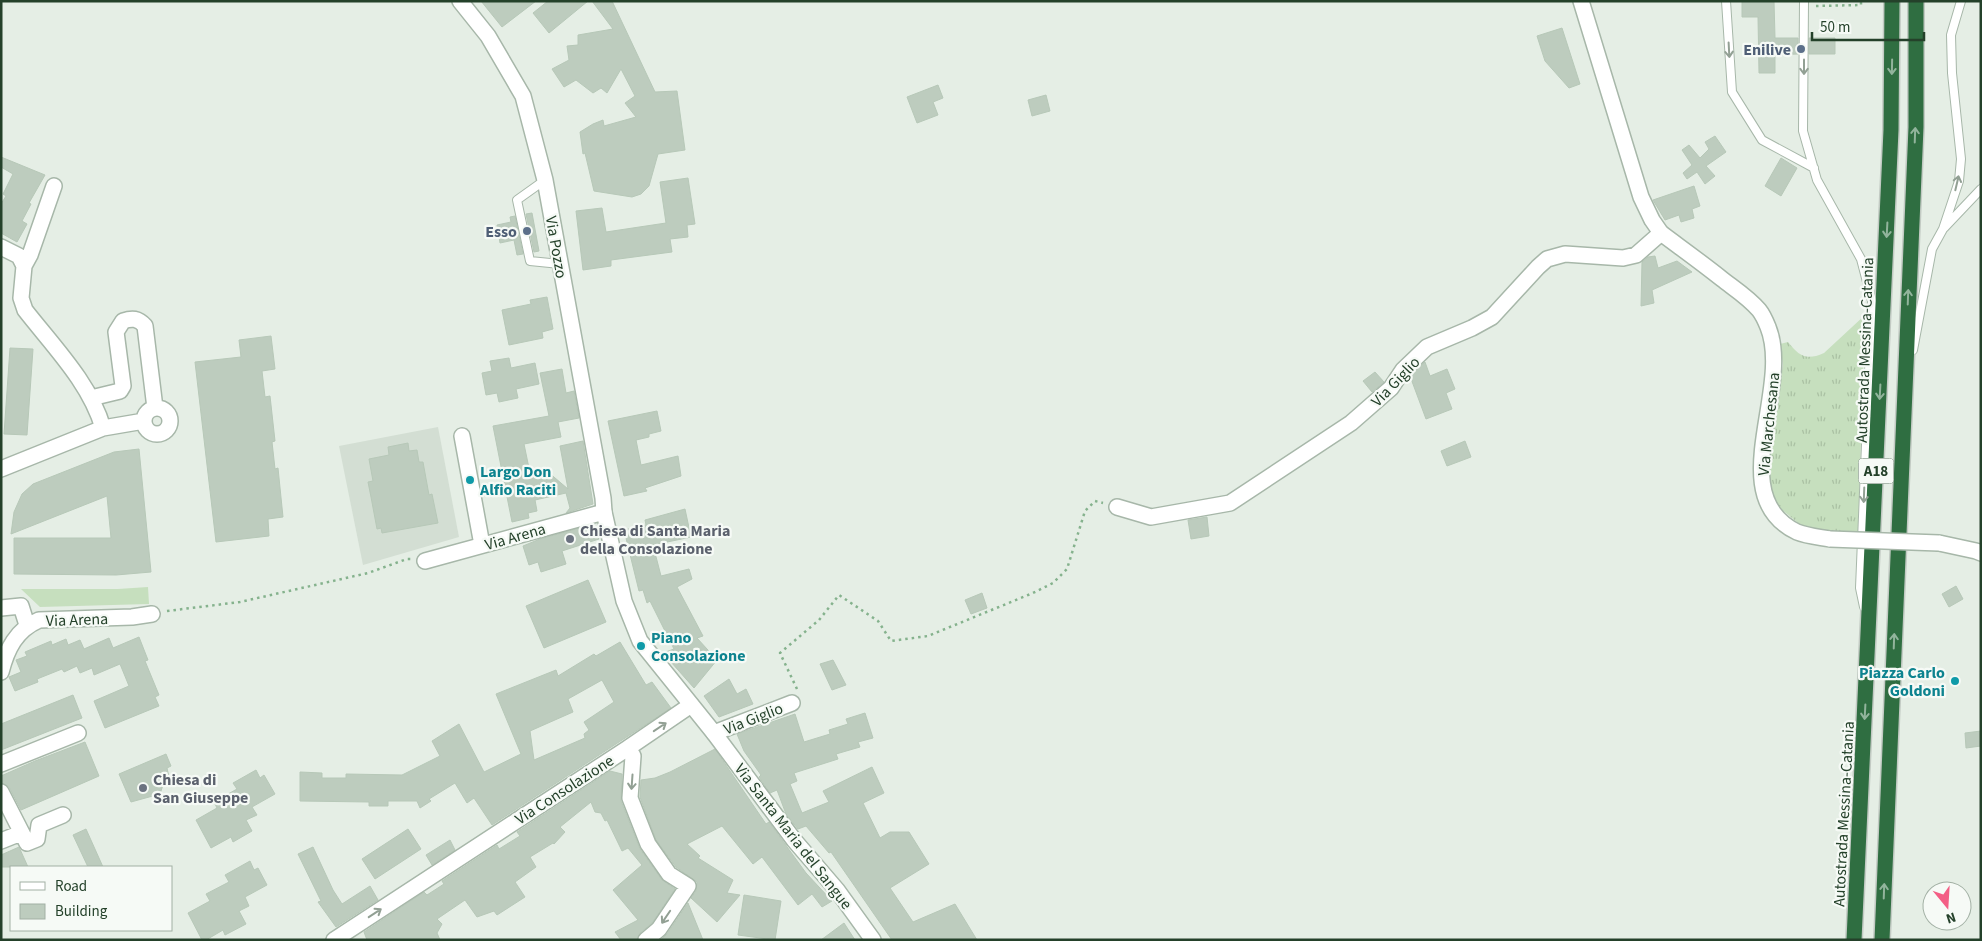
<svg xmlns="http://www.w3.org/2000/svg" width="1982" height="941" viewBox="0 0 1982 941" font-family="'Source Sans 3',sans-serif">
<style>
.built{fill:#d3ded3}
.grass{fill:url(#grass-tufts)}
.green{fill:#c6dfbe}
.building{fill:#bdccbe;stroke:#b7c8b8;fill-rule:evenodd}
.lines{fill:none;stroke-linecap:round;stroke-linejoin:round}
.service-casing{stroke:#a7b7a9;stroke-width:10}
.minor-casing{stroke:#a7b7a9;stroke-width:18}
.tertiary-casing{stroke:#a7b7a9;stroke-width:18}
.motorway-casing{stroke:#c2cac3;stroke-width:18}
.path{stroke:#85b28d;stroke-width:2.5;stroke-dasharray:2.5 4;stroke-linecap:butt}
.service{stroke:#fff;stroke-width:8}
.minor{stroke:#fff;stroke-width:15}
.tertiary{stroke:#fff;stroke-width:15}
.motorway{stroke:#2f6e41;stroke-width:15}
.tertiary-bridge-casing{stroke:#a7b7a9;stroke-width:18;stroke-linecap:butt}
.tertiary-bridge{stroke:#fff;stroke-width:15}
.oneway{stroke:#92a094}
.oneway2{stroke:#92b49c}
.service-dot{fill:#5c6f8a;stroke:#f6faf6;stroke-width:2}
.culture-dot{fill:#0f9aa8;stroke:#f6faf6;stroke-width:2}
.worship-dot{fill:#6b7280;stroke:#f6faf6;stroke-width:2}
.labels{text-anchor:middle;stroke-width:4.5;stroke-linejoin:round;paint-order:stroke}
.shield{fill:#f6faf6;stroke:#637867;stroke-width:1}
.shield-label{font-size:15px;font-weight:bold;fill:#24412a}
.service-label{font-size:16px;font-weight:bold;fill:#4e5e75;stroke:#f6faf6;text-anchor:end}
.street-label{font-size:16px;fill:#24412a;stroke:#f6faf6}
.culture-label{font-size:16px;font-weight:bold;fill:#0d838f;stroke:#f6faf6;text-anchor:start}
.worship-label{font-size:16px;font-weight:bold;fill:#5b616d;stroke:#f6faf6;text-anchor:start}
</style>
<defs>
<pattern id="grass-tufts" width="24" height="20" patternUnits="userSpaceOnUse" patternTransform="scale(1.25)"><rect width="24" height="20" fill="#c6dfbe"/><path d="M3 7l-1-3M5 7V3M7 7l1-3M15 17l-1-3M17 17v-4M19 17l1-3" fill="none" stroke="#aac1a3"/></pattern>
</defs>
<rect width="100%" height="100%" fill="#e5eee5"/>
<path class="built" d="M438 427 459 537 363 565 339 446Z"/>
<path class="grass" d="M1865 315 1858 533 1817 530 1802 526 1776 505 1771 494 1767 463 1783 365 1780 344 1788 342C1799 356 1806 361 1824 353Z"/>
<path class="green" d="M148 587 149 604 40 607 21 589H118Z"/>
<path class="building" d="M481 1H536L502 27Z
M548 1H588L549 33 533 13Z
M592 1H612L655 92 677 91 685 150 658 154 649 186 641 194 632 197 594 191 585 153 583 154 580 132 593 124 603 120 604 126 636 117 625 103 635 96 621 69 607 93 601 88 593 93 576 80 564 87 552 69 569 60 567 46 578 45V35L613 29Z
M1742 1H1774L1775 38H1798V54L1775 55V73H1759L1758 17H1742Z
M1562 28 1580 84 1569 88 1545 61 1537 36Z
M1809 38H1835V54H1809Z
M938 85 943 98 933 102 938 115 917 123 907 97Z
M1046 95 1050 111 1032 116 1028 100Z
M1715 136 1726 152 1706 166 1715 176 1705 184 1697 172 1687 179 1683 173 1692 165 1682 150 1689 145 1700 158 1709 149 1705 142Z
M1 157 45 175 29 203 31 204 22 221 27 224 17 242 1 233V204L6 196 3 194 13 174 1 167Z
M1781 158 1797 168 1781 196 1765 186Z
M688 178 695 224 687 225 688 237 670 239 672 252 611 260V266L583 270 576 211 602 208 606 232 666 223 660 182Z
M1694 186 1700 206 1692 209 1694 218 1681 222 1679 215 1665 220 1653 200Z
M532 213 539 251 534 252 526 214Z
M515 216 523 254 517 255 514 240 500 243 497 225 511 222 510 217Z
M1655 256 1658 268 1677 261 1692 272 1652 290 1654 303 1641 306 1642 262 1648 257Z
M547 297 553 329 542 332 543 338 509 345 502 310 531 304 530 300Z
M271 336 275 369 262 371 265 397 270 396 275 441 272 442 275 469 278 468 283 517 268 519 269 536 216 542 195 362 241 357 239 340Z
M10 348 33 349 27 435 4 434Z
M509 358 511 368 535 363 539 384 516 389 518 398 499 402 497 393 486 395 482 373 492 371 490 361Z
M1425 362 1430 376 1447 369 1455 389 1446 393 1452 409 1426 419 1410 376Z
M562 369 566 393 574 391 579 418 558 422 561 437 524 444 530 473 548 472 568 489 560 446 583 441 593 504 566 513 570 508 566 493 535 500 537 511 528 513 529 518 512 522 493 426 549 416 540 373Z
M1375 372 1384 382 1372 392 1363 381Z
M657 411 661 431 649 434V437L636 440 641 465 678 456 681 476 645 488 647 491 624 496 608 421Z
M1465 441 1471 457 1447 466 1441 451Z
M408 443 409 451 417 450 419 462H423L429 495 432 494 438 523 382 533 381 528 377 529 371 497 368 482 373 481 369 459 389 455 388 447Z
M139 449 151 572 116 575 14 574V538H111L107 496 11 534 14 512 22 494 33 484 114 452Z
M685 509 691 537 653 545 661 576 689 569 692 579 677 587 703 636 697 638 717 660 694 688 663 653 674 649 650 601 647 603 643 590 639 591 624 530 646 525 645 520Z
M1207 517 1209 536 1191 539 1188 520Z
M594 524 599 539 562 551 566 564 541 572 538 562 529 565 523 546 540 539Z
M588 580 606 622 544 648 526 606Z
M1956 586 1963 599 1949 607 1942 594Z
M982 593 987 608 971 614 965 600Z
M139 637 148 660 145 661 159 695 155 697 159 706 105 728 94 701 129 686 120 664 94 675 92 668 80 673 77 666 64 672 62 669 37 679 38 682 15 691 9 677 21 672 16 660 27 656 25 652 51 641 52 645 66 639 68 645 80 640 84 649 109 638 113 648Z
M620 642 646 685 652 682 671 708 492 825 474 798 467 803 455 783 429 799 431 801 420 808 417 801H388V806H369V802L300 801V772L322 773V778H346V774L402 775 440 756 432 741 459 724 484 772 521 754 496 694 556 670 558 676 594 654 596 656ZM602 680 614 702 584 722 589 730 584 734 585 738 534 760 530 731 573 712 568 699Z
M833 660 846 685 832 690 820 664Z
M729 679 737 694 746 689 753 704 719 717 704 696Z
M73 695 82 718 1 750V724Z
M865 713 873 738 858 742 860 747 836 754 838 759 794 773 797 781 790 784 802 813 829 802 823 791 872 767 884 793 863 803 880 838 890 832H909L929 864 890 888 913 922 955 904 977 940H892L831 852 829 853 806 826 798 829 786 814 777 790 770 793 759 777 761 775 744 751 737 734 795 714 804 742 830 734 829 730 848 724 846 719Z
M1981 731V746L1966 748 1965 733Z
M85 742 99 776 21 810 9 787 1 783V776L35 761Z
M715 749 766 824 769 822 806 873 832 901 822 907 812 894 798 905 762 857 753 864 722 826 687 844 700 856 698 858 733 880 727 893 740 895 717 922 691 898 696 891 697 882 676 867 656 840 640 797 641 780 655 778 670 772Z
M166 754 171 766 167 768 169 777 164 782 160 794 131 802 119 774Z
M256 770 260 778 264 775 275 794 252 807 257 815 246 820 252 831 233 842 231 837 211 848 196 820 217 808 214 802 237 789 233 783Z
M610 771 622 774 621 801 640 849 662 880 675 889 652 923 640 933 637 940H621L615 932 638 920 613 890 642 865 628 848 622 851 607 820 605 821 601 813 595 812 591 802 560 827 565 832 554 844 553 843 530 857 536 867 515 882 525 897 497 915 494 911 477 917 465 900 437 919 442 924 437 933 440 940H367L364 932 424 892 427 895 444 884 442 881 497 845 499 849 520 836 517 832Z
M86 829 103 867H88L73 835Z
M408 829 421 849 375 879 362 859Z
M450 840 455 850 432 865 426 855Z
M19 847 28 867H1V855Z
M313 847 333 890 342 904 370 886 378 900 336 927 318 902 321 901 298 854Z
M250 861 254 870 258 868 267 885 245 897 249 906 239 911 246 924 225 935 223 930 206 940H202L188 913 210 901 206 894 229 882 225 875Z
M744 895 781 901 775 940 738 935Z
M688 903 703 940H661L667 934Z
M844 923 855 940H821Z"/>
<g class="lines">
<defs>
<path id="service" d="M1726 1 1732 92 1762 140 1814 168
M1804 1 1803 131 1817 180 1861 259 1872 301 1860 588 1864 607
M545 180 517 200 530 261 560 264
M1944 228 1981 189
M1913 350 1932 249 1943 229 1959 181 1961 159 1952 73 1951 35 1961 1"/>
<path id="minor" d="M1 247 19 256 24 266 21 298 25 310C53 346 90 383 103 428L1 469
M24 266 30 255 54 186
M91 398 120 391 123 386 116 332 123 321C132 318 138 318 145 326L155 408
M144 421a13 13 0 1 1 26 0a13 13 0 1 1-26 0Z
M103 428 144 421
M462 436 482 545
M1117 507 1151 517 1230 503 1351 423 1391 388 1403 370 1427 347 1472 328 1492 317 1538 267 1547 259 1565 254 1623 258 1636 255 1661 233
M425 561 604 512
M1 608 21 606 27 625
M1 672C7 649 16 630 39 620L132 617 152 614
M714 733 792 703
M628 748 691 705
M1 764 78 733
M1 792 27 843 37 839 39 825 63 815
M1 841 21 833
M334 940 628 748 633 756 630 798 648 844 669 874 688 886 659 929 646 940"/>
<path id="tertiary" d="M460 1 488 36 523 96 545 180 603 498 604 512 624 601 640 641 714 733 794 840 837 890 873 940
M1581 1 1641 197 1652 220 1661 233C1681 248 1702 263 1722 279 1735 289 1749 298 1759 310 1763 315 1766 322 1768 327 1793 389 1722 496 1797 532 1807 536 1819 537 1830 539
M1939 543 1976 551 1981 553"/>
<path id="motorway" d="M1854 940 1891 130 1892 1
M1882 940 1916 127V1"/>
</defs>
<use href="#service" class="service-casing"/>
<use href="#minor" class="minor-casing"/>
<use href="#tertiary" class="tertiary-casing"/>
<use href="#motorway" class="motorway-casing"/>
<path class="path" d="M1816 6 1861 5V1
M167 611 240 602 368 573 407 559H412
M797 689 780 653 819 620 839 595 878 621 891 641 928 636 1033 593 1053 583 1067 569 1085 511 1095 501 1103 503"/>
<use href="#service" class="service"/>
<use href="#minor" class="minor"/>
<use href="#tertiary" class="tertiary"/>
<use href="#motorway" class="motorway"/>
<defs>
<path id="tertiary-bridge" d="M1830 539 1939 543"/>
</defs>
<use href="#tertiary-bridge" class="tertiary-bridge-casing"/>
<use href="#tertiary-bridge" class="tertiary-bridge"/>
</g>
<defs><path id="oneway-shaft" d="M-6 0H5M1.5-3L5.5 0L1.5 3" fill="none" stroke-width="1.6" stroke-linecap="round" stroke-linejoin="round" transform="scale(1.25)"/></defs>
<g class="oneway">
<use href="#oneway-shaft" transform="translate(1729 50) rotate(87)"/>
<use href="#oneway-shaft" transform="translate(1804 67) rotate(90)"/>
<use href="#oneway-shaft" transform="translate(1957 183) rotate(-77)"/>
<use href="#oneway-shaft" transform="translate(1864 495) rotate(92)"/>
<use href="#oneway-shaft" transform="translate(660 727) rotate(-34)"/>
<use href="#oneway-shaft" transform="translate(632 782) rotate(94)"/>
<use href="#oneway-shaft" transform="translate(375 913) rotate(-33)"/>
<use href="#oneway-shaft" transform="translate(666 917) rotate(124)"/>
</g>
<g class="oneway2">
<use href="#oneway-shaft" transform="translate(1892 67) rotate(91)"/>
<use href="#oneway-shaft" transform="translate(1915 135) rotate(-88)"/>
<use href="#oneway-shaft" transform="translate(1887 230) rotate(93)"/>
<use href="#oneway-shaft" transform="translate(1908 297) rotate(-88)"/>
<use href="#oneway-shaft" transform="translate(1880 392) rotate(93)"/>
<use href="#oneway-shaft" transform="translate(1894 641) rotate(-88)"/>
<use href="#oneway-shaft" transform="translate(1865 712) rotate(93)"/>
<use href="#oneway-shaft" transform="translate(1884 891) rotate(-88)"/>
</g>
<g class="service-dot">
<circle cx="1801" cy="49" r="5"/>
<circle cx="527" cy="231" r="5"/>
</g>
<g class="culture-dot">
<circle cx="470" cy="480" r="5"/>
<circle cx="641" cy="646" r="5"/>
<circle cx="1955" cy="681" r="5"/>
</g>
<g class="worship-dot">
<circle cx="570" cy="539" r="5"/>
<circle cx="143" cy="788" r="5"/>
</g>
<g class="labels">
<rect class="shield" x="1858.5" y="458.5" width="35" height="25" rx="4"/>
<g class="shield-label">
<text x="1876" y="476">A18</text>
</g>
<g class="service-label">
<text x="1791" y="55">Enilive</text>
<text x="517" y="237">Esso</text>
</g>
<g class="street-label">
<text transform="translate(557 247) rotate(80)" y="6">Via Pozzo</text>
<text transform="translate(1864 350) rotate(-88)" y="6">Autostrada Messina-Catania</text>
<text transform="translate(1395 381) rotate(-46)" y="6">Via Giglio</text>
<text transform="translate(1768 424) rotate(-84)" y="6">Via Marchesana</text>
<text transform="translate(515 536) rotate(-16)" y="6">Via Arena</text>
<text transform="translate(77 619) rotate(-2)" y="6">Via Arena</text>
<text transform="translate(753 718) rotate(-21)" y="6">Via Giglio</text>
<text transform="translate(564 789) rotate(-33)" y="6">Via Consolazione</text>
<text transform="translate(1843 814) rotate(-87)" y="6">Autostrada Messina-Catania</text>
<text transform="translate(794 836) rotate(52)" y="6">Via Santa Maria del Sangue</text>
</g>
<g class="culture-label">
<text x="480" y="477">Largo Don<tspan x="480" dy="18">Alfio Raciti</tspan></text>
<text x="651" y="643">Piano<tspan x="651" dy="18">Consolazione</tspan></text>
<text x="1945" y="678" text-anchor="end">Piazza Carlo<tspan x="1945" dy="18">Goldoni</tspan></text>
</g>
<g class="worship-label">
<text x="580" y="536">Chiesa di Santa Maria<tspan x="580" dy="18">della Consolazione</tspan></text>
<text x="153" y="785">Chiesa di<tspan x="153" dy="18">San Giuseppe</tspan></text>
</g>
</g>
<rect width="1982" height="941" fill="none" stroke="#24412a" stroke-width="5"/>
<rect x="10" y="866" width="162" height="65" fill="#f6faf6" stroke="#a2b0a4"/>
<rect x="20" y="882" width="25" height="8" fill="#ffffff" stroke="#a2b0a4"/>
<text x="55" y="891" font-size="15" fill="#24412a">Road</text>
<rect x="20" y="904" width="25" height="15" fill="#bdccbe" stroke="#a2b0a4"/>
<text x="55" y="916" font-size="15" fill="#24412a">Building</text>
<g transform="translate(1947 906) rotate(162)"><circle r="24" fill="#f6faf6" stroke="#a2b0a4"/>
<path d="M0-4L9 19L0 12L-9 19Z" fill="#f35e85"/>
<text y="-8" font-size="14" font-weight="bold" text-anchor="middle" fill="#24412a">N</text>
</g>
<path d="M1812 32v8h112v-8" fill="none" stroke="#24412a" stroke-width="2.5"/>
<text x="1820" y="32" font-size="15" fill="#24412a" stroke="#f6faf6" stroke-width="4" paint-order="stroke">50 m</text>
</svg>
